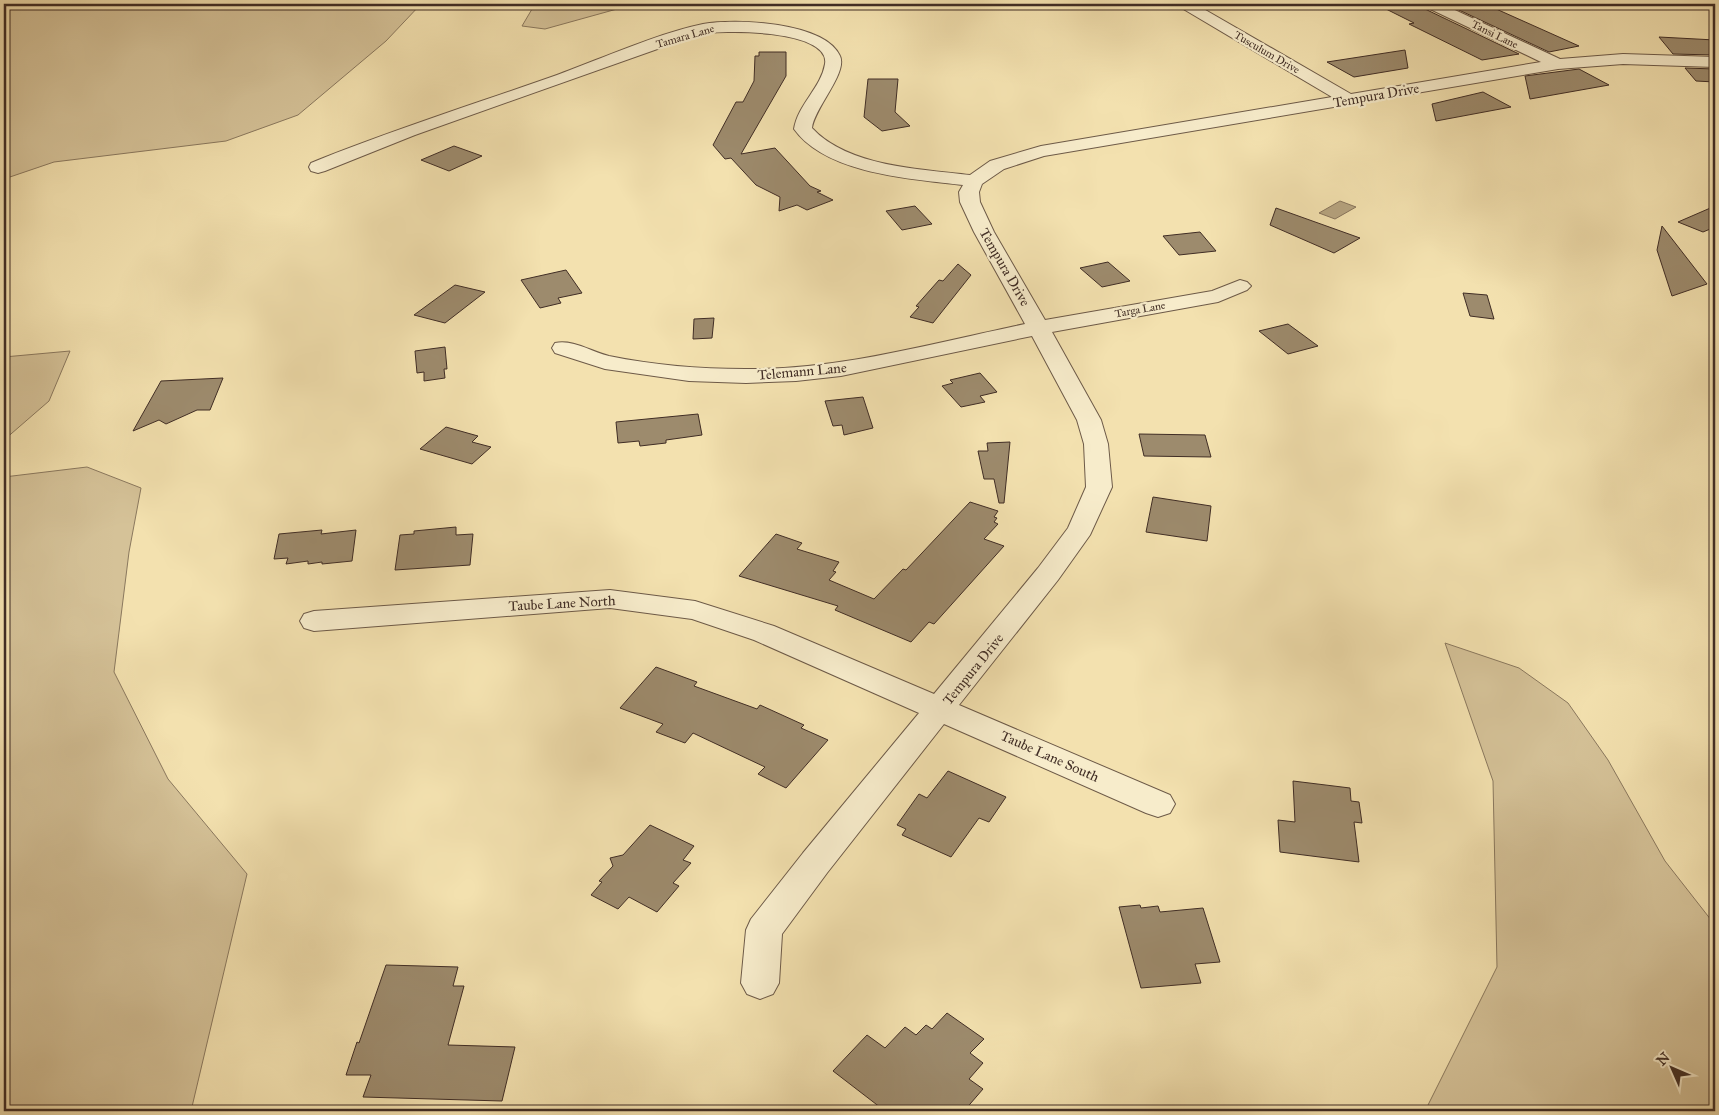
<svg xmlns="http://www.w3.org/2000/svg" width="1719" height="1115" viewBox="0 0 1719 1115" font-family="'IM FELL Great Primer',serif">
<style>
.green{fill:#d5c298;stroke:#8a785e}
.water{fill:#b6a480;stroke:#87745c}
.building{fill:#9d8b6d;stroke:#402d25}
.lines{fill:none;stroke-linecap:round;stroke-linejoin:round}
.minor-casing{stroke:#6d5a48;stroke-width:2}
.minor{fill:#f7eccb;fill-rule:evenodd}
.labels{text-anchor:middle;stroke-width:4.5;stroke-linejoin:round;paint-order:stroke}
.far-street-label{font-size:11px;fill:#402d25;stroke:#f7eccb}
.street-label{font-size:14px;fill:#402d25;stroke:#f7eccb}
</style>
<rect width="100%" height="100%" fill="#f3e1af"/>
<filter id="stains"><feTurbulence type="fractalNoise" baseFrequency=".004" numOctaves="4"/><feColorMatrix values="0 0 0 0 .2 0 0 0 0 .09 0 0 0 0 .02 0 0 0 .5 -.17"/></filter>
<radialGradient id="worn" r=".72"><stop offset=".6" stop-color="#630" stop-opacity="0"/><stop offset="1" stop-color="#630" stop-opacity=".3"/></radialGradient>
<path class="green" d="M4 4H421L386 41 298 115 226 141 54 162 4 179Z
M535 4H635L545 29 522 26Z
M70 351 49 401 4 440V357Z
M87 467 141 488 129 552 114 672 168 779 247 874 191 1111H4V477Z
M1445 643 1519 668 1568 703 1608 760 1665 861 1715 925V1111H1425L1497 967 1493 781Z"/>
<path class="water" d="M1340 201 1356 207 1335 219 1319 213Z"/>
<path class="building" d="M1376 4H1422L1425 9 1519 54 1482 60 1409 24 1414 23Z
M1446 4H1485L1579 46 1549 52Z
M1659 37 1715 40V55L1673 54Z
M1405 50 1408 68 1354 77 1327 62Z
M759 52H786V76L741 154 775 148 810 186 821 191 817 192 833 200 807 210 797 205 779 211 780 197 756 185 731 158 725 159 713 145 736 102H743L754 81 755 56H759Z
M1685 68 1715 69V82L1696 81Z
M1579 69 1609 85 1530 99 1525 76Z
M868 79H898L895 112 910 126 882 131 864 117Z
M1483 92 1511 107 1436 121 1432 104Z
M454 146 482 156 449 171 421 160Z
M915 206 932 224 902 230 886 211Z
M1715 206V227L1703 232 1678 222Z
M1276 208 1360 238 1334 253 1270 225Z
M1662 226 1707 284 1672 296 1657 250Z
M1200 232 1216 251 1179 255 1163 236Z
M1108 262 1130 281 1102 287 1080 268Z
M958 264 971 275 933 323 910 317 919 307 916 306 939 280 943 281Z
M566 270 582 293 558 298 561 303 540 308 521 280Z
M455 285 485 292 445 323 414 315Z
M1463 293 1487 295 1494 319 1470 316Z
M714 318 712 338 693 339 694 319Z
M1288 324 1318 346 1288 354 1259 331Z
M445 347 447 369H444L445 378 424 381V372L417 373 415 351Z
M980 373 997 392 980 396 985 402 961 407 942 386 953 383 950 380Z
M223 378 210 410H197L166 424 159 420 133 431 161 381Z
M863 397 873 428 844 435 842 425 833 426 825 401Z
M698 414 702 435 666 440V443L640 446 639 441 618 443 616 422Z
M446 427 478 436 472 442 491 447 472 464 420 449Z
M1139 434 1205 435 1211 457 1144 456Z
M1010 442 1004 503H999L994 479H984L978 451H988L987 443Z
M1153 497 1211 506 1207 541 1146 532Z
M970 502 998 511 994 517 997 518 994 522 998 524 984 539 1004 546 934 624 929 622 911 642 835 610 838 606 739 576 776 534 802 543 797 549 839 562 833 571 836 572 829 580 874 599 903 569 906 570Z
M456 527V535L473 534 470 565 395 570 400 535 414 534V531Z
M322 530 321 534 356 530 352 561 322 564V562L308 564V561L286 564 288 558 274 559 279 534Z
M656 667 697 682 694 686 757 709 760 705 804 725 801 728 828 740 786 788 758 774 765 767 693 733 685 743 656 732 663 724 620 708Z
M948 771 1006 797 989 822 979 818 951 857 902 835 906 829 897 825 919 794 927 798Z
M1293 781 1350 788 1351 801 1359 802 1362 823 1354 822 1359 862 1280 852 1278 820 1295 822Z
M650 825 694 846 683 860 691 863 673 883 679 886 657 912 629 897 618 909 591 895 602 882 599 881 613 866 610 858 623 855Z
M1140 905 1141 908 1158 906 1160 912 1203 908 1220 962 1195 964 1201 983 1141 988 1119 907Z
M386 965 458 967 453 986H464L448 1045 515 1047 502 1101 363 1097 371 1075H346L357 1042 359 1043Z
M947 1013 984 1039 970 1053 983 1063 969 1079 983 1089 964 1111H885L833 1071 867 1035 885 1048 905 1027 916 1035 926 1025 932 1029Z"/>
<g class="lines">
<defs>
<path id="minor" d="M1178 4H1195L1351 94 1541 62 1426 7 1424 4H1442L1560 59 1623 54 1715 57V67L1623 64 1558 69 1044 156 1004 169 982 184 979 192 980 202 994 232 1045 320 1212 291 1240 280 1247 282 1251 286 1247 290 1218 302 1052 332 1101 420 1108 444 1112 487 1090 535 1058 580 959 705 1170 795 1175 804 1170 813 1158 817 1146 813 944 724 827 873 782 934 779 983 773 994 760 999 747 994 741 983 746 930 751 919 803 853 919 713 754 640 692 619 610 608 314 631 304 628 300 621 304 614 314 611 610 590 695 601 774 626 934 694 1038 568 1068 528 1086 487 1084 444 1077 420 1032 336 841 376 796 381 746 383 689 381 605 369 555 353 552 348 555 343C573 339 592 352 609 356 653 365 700 369 745 369 840 370 933 343 1025 324L974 232 960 202 959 192 963 185C912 179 826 174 794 129 798 104 821 88 825 64 831 29 718 29 697 35L415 135 325 171 318 173 311 171 309 167 311 163C392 130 475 104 557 75 603 58 656 34 703 24 735 18 825 22 840 56 848 73 814 108 812 128 848 167 921 169 970 175L990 161 1041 146 1332 97 1180 7Z"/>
</defs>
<use href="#minor" class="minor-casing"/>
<use href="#minor" class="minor"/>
</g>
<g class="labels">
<g class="far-street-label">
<text transform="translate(1495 34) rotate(26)" y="4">Tansi Lane</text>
<text transform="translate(685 36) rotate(-16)" y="4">Tamara Lane</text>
<text transform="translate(1267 52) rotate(30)" y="4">Tusculum Drive</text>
<text transform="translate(1140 309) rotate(-10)" y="4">Targa Lane</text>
</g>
<g class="street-label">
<text transform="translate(1376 95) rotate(-10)" y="5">Tempura Drive</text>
<text transform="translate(1005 267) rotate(60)" y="5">Tempura Drive</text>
<text transform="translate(802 371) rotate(-5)" y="5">Telemann Lane</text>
<text transform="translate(562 603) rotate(-3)" y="5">Taube Lane North</text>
<text transform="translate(973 669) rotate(-51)" y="5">Tempura Drive</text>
<text transform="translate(1050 756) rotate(24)" y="5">Taube Lane South</text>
</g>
</g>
<rect width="1719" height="1115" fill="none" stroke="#f3e1af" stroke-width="20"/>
<rect x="5" y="5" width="1709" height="1105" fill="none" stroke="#402d25" stroke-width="2.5"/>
<rect x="10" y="10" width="1699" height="1095" fill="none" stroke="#402d25"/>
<g transform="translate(1672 1068) rotate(315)" stroke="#f7eccb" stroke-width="4" paint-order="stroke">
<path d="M0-4L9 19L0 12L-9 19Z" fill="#402d25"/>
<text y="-8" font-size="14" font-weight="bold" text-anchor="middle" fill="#402d25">N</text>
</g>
<rect width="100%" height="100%" filter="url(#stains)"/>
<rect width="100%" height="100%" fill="url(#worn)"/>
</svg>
